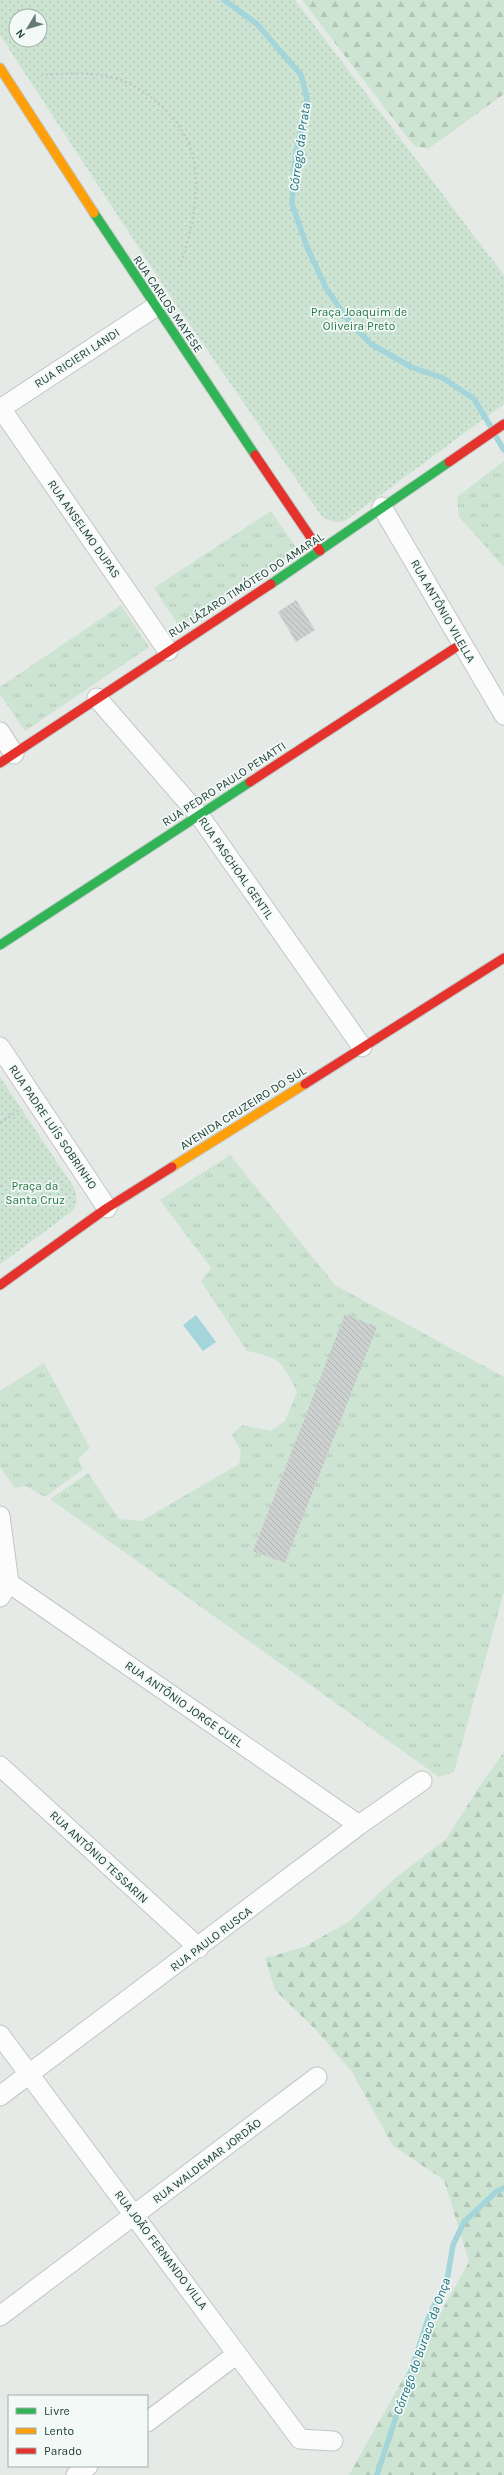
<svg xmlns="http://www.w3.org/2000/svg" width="504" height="2475" viewBox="0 0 504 2475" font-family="Karla,sans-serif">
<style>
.grass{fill:url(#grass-tufts)}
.forest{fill:url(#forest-firs)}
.park{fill:url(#park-dots);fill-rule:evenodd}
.water{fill:#a3d5da}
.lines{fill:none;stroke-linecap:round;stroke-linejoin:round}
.stream{stroke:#a3d5da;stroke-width:5.5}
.building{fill:url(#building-back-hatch)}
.street-casing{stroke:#c2c7c4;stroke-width:21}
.fast-casing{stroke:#c0c8c4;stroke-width:11}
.slow-casing{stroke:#c0c8c4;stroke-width:11}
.jam-casing{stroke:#c0c8c4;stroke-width:11}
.path{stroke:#c0cac6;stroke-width:2.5;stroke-dasharray:2 3;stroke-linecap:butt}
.street{stroke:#fbfcfb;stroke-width:19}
.fast{stroke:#30b455;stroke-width:9}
.slow{stroke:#ff9f0a;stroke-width:9}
.jam{stroke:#e5322d;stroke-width:9}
.labels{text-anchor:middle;stroke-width:3.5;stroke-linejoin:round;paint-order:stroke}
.street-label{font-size:12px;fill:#213f36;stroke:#f2f9f6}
.park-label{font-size:12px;fill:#287844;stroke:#f2f9f6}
.water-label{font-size:13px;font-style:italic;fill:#17717e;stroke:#f2f9f6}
</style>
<defs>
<pattern id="grass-tufts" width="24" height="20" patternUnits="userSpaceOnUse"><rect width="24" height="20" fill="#cde4d3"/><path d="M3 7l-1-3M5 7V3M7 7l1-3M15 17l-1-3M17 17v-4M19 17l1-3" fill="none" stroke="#b0c5b6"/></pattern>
<pattern id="forest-firs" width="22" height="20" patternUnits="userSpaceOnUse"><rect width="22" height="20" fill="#cde4d3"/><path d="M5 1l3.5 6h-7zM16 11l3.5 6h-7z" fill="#b0c5b6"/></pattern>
<pattern id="park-dots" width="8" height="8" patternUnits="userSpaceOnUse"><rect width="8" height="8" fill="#cde4d3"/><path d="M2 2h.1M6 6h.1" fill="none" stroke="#b0c5b6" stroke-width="1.8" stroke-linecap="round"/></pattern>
<pattern id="building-back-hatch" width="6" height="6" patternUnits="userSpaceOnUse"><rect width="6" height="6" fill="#ccd1cf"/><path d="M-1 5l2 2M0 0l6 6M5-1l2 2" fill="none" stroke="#afb4b2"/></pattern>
</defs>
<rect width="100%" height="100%" fill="#e5eae7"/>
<path class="grass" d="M504 461V567L459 517 457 497Z
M271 511 298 550 180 628 154 588Z
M121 605 149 647 25 731 0 694V687Z
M230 1155 335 1285 504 1377V1592L454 1772 439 1777 50 1499 88 1473 119 1519 141 1521 239 1464 241 1451 232 1435 242 1425 271 1431 285 1421 297 1392C282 1361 280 1358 247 1351L201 1281 211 1268 160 1200Z
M44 1363 90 1448 78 1459 83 1469 45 1497 26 1486 15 1488 0 1467V1391Z"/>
<path class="forest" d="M302 0H504V94L428 149 414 146Z
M504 1752V2475H349L469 2262 444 2180 393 2146 352 2072 316 2030 275 1990 265 1958 304 1947 348 1922 394 1879 446 1839 483 1781Z"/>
<path class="park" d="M0 0H295L504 275V404L345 521 334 522 322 517 171 297 0 35ZM16 16H40V40H16Z
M0 1077 75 1189 77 1201 73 1211 0 1264Z"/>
<path class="water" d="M196 1315 216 1342 203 1351 183 1325Z"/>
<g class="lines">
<path class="stream" d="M224 0 257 24 301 75 307 98 295 159 292 204 307 247 326 288 350 323 371 344 411 367 443 378 474 399 491 427
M495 435 504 450
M377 2475 429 2316 447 2280 453 2245 464 2222 497 2191 504 2188"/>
</g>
<path class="building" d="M296 600 315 630 296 642 278 612Z
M345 1314 377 1327 285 1563 253 1551Z"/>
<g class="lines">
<defs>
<path id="street" d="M0 407 168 651
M0 409 155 307
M382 507 504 715
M97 698 199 815 362 1047
M0 732 14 754
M0 1047 107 1208
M0 1516 9 1583 0 1597
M9 1583 359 1825
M0 1766 199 1948
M0 2035 300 2439 333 2441
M0 2096 359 1825 422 1781
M0 2316 317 2077
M147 2422 237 2354
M76 2475 88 2466"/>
<path id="fast" d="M94 213 255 455
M271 584 449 462
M0 945 250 782"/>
<path id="slow" d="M0 68 94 213
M172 1167 305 1084"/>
<path id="jam" d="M255 455 320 551
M449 462 504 424
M0 763 271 584
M250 782 461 644
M305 1084 504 958
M0 1285 107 1208 172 1167"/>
</defs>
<use href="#street" class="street-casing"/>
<use href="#fast" class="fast-casing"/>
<use href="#slow" class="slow-casing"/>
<use href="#jam" class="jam-casing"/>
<path class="path" d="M41 75C64 74 92 71 114 78 151 88 192 128 195 168 198 201 191 234 180 266
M0 1123 19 1110
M0 1186 4 1187"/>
<use href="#street" class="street"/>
<use href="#fast" class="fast"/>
<use href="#slow" class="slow"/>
<use href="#jam" class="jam"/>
</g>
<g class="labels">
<g class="street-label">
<text transform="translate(168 304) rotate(56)" y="4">RUA CARLOS MAYESE</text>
<text transform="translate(77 358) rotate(-33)" y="4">RUA RICIERI LANDI</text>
<text transform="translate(84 529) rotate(55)" y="4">RUA ANSELMO DUPAS</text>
<text transform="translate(246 585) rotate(-33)" y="4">RUA LÁZARO TIMÓTEO DO AMARAL</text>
<text transform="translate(443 611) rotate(60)" y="4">RUA ANTÔNIO VILELLA</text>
<text transform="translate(224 784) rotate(-33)" y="4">RUA PEDRO PAULO PENATTI</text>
<text transform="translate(236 868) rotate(55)" y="4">RUA PASCHOAL GENTIL</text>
<text transform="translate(243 1108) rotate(-32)" y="4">AVENIDA CRUZEIRO DO SUL</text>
<text transform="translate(53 1127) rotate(56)" y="4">RUA PADRE LUÍS SOBRINHO</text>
<text transform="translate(184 1704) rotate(35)" y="4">RUA ANTÔNIO JORGE CUEL</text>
<text transform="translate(99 1857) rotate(43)" y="4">RUA ANTÔNIO TESSARIN</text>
<text transform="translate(211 1939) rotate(-37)" y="4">RUA PAULO RUSCA</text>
<text transform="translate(207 2161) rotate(-37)" y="4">RUA WALDEMAR JORDÃO</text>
<text transform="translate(161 2250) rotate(53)" y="4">RUA JOÃO FERNANDO VILLA</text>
</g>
<g class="park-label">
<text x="359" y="316">Praça Joaquim de<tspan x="359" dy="14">Oliveira Preto</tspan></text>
<text x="35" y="1190">Praça da<tspan x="35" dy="14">Santa Cruz</tspan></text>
</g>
<g class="water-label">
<text transform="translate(299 147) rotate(-82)" y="5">Córrego da Prata</text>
<text transform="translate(421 2346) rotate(-70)" y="5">Córrego do Buraco da Onça</text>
</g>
</g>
<rect x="8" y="2395" width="140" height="72" fill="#f2f9f6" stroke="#9eafa9"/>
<rect x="16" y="2408" width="20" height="6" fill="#30b455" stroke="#9eafa9"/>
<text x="44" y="2415" font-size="12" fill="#213f36">Livre</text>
<rect x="16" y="2428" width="20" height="6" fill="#ff9f0a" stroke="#9eafa9"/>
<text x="44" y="2435" font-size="12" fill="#213f36">Lento</text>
<rect x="16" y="2448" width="20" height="6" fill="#e5322d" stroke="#9eafa9"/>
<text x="44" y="2455" font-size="12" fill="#213f36">Parado</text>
<g transform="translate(28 28) rotate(232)"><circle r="19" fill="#f2f9f6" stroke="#9eafa9"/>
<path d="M0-3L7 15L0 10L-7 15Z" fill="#667b74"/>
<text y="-6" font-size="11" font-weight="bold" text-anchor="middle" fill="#213f36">N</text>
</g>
</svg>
